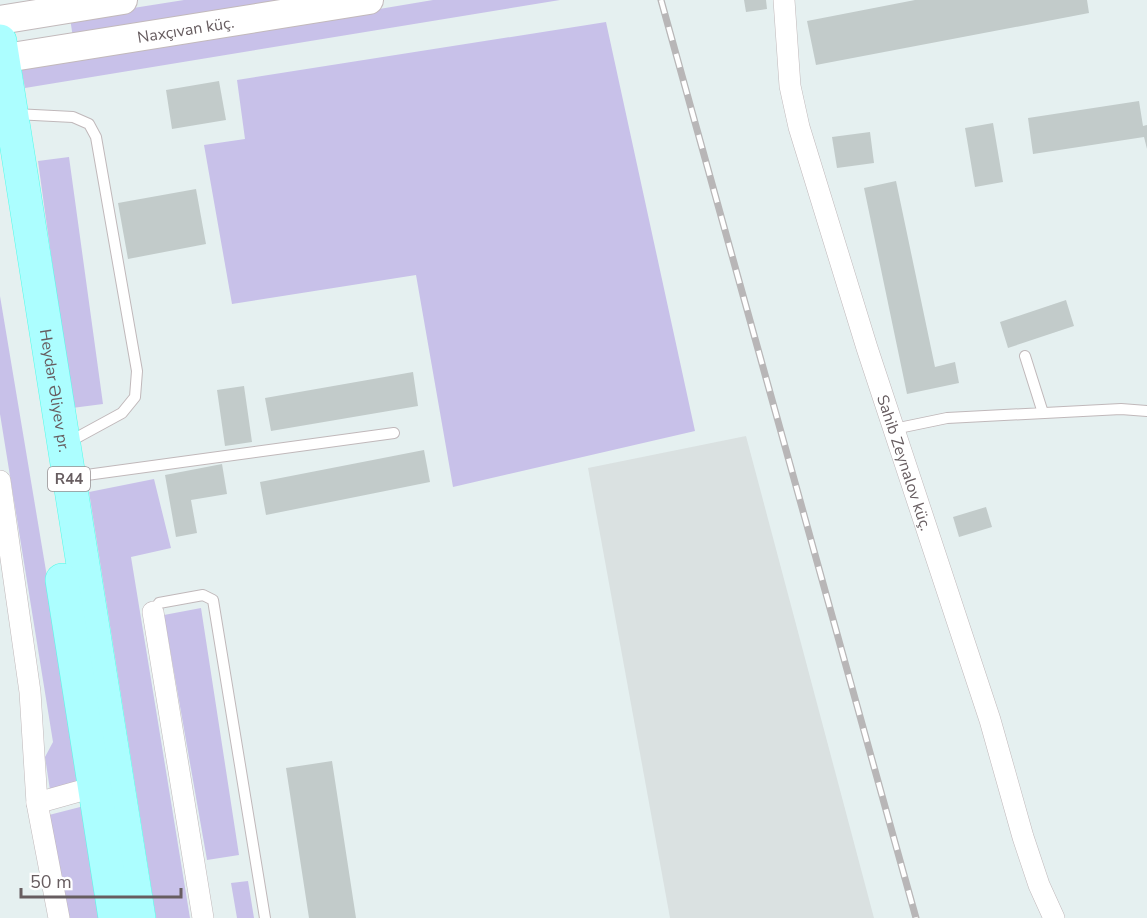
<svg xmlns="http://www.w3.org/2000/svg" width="1147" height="918" viewBox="0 0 1147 918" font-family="'Nunito Sans',sans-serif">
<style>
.industrial{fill:#dae1e1}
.green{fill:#c8c1e9}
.building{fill:#c2cbca}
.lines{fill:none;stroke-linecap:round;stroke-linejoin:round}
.service-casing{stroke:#c0b8ba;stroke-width:12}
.minor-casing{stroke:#c0b8ba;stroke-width:22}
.secondary-casing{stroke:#c2b9bb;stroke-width:30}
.primary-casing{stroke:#54fae8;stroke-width:34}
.service{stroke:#fff;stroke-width:10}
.minor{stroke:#fff;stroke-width:21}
.secondary{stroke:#fff;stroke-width:28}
.primary{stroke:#acfeff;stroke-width:33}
.rail-casing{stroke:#b8b6b7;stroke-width:7}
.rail{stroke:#fff;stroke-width:4.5;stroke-dasharray:14;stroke-linecap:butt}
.labels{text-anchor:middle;stroke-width:5;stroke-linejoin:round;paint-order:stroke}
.shield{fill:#fff;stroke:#958e90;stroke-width:1.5}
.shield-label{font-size:15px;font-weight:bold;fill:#675d60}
.street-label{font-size:16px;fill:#675d60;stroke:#fff}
</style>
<rect width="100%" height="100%" fill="#e5f0f0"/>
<path class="industrial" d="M746 436 874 918H670L588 468Z"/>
<path class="green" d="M184 0H310L73 38 70 18Z
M433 0H560L25 88 21 69Z
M606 22 695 431 453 487 416 275 232 304 204 145 245 139 237 80Z
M69 157 103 404 72 408 38 161Z
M0 296 81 780 50 790 45 757 53 742 0 414Z
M154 479 171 548 131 557 190 918H156L89 492Z
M201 608 239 855 207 860 164 615Z
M84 806 103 918H68L49 815Z
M248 881 254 918H237L231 883Z"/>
<path class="building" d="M744 0H766L767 9 746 12Z
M915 0H1087L1089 13 816 65 807 21Z
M219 81 226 120 172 129 166 90Z
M1139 101 1143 126 1147 125V149L1144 137 1033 154 1028 118Z
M993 123 1003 182 975 187 965 128Z
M870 132 874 163 837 168 832 137Z
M896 181 935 367 955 362 959 383 907 394 864 188Z
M196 189 206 244 128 259 118 203Z
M1066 300 1074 326 1008 348 1000 322Z
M413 372 418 406 271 431 265 398Z
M244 386 252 442 225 446 217 390Z
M424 450 430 482 266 515 260 482Z
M222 464 227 494 191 500 197 533 176 537 165 475Z
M986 507 992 527 959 537 953 517Z
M332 761 356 918H309L286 768Z"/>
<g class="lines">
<defs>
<path id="service" d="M15 114 73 117 89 124 96 137 137 371 135 397 122 413 67 443
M1025 356 1043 413
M894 429 947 418 1121 409 1147 411
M72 477 394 433
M153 612 159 603 203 595 213 600 265 918"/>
<g id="minor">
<path id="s1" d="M784 0 790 86 799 127 867 348 990 720 1023 837 1039 885 1054 918"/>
<path d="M0 481 30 692 37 803 59 918"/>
<path d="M153 612 203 918"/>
<path d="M37 803 94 787"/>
</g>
<g id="secondary">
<path d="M0 20 123 0"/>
<path id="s2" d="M0 59 369 0"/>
</g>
<g id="primary">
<path id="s3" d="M0 41 139 918"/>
<path d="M62 580 115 918"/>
</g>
</defs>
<use href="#service" class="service-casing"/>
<use href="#minor" class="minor-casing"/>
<use href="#secondary" class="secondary-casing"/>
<use href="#primary" class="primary-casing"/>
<use href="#service" class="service"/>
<use href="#minor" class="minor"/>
<use href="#secondary" class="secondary"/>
<use href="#primary" class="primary"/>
<defs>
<path id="rail" d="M661 0 916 918"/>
</defs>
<use href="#rail" class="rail-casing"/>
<use href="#rail" class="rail"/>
</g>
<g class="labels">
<rect class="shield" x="48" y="467" width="42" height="24" rx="4.5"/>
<g class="shield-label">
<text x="69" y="484">R44</text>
</g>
<g class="street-label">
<text dy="6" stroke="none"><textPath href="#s2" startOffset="188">Naxçıvan küç.</textPath></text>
<text dy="6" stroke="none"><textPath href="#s3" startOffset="354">Heydər Əliyev pr.</textPath></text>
<text dy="6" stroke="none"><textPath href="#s1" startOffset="480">Sahib Zeynalov küç.</textPath></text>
</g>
</g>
<path d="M21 888v9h160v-9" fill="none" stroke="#675d60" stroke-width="3"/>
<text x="30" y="888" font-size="18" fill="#675d60" stroke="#ffffff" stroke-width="4.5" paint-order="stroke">50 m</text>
</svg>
